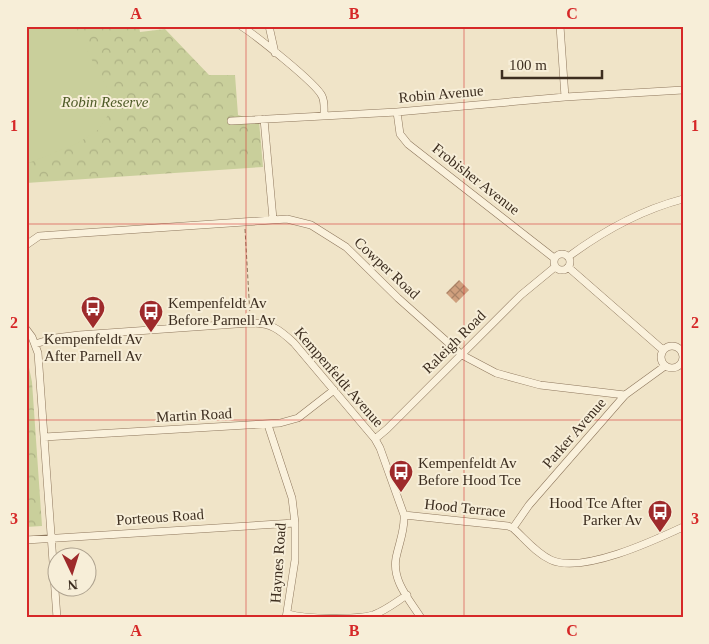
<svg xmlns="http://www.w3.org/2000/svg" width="709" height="644" viewBox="0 0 709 644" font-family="'Times New Roman',serif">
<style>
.park{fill:url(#park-crowns)}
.pitch{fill:#c9cf9b}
.building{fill:url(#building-cross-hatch)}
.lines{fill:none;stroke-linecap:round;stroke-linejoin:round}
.minor-casing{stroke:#8d765c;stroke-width:8}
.path{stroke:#8d765c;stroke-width:1;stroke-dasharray:4 2.5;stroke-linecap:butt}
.minor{stroke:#faf1dc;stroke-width:7}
.grid{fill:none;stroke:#d62828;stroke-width:1;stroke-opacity:0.55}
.labels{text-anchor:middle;stroke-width:4;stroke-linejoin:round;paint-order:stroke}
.street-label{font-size:15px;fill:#3d2e20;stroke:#f7eed8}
.park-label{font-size:15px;font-style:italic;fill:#4d5a26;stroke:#f7eed8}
.poi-label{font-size:15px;fill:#3d2e20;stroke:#f7eed8;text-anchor:start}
.neatline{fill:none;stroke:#d62828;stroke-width:2}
.grid-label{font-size:16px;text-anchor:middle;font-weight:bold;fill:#d62828}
</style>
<defs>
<pattern id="park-crowns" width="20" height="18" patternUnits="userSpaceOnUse" patternTransform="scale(1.25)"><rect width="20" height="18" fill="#c9cf9b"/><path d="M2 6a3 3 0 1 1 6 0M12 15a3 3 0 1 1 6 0" fill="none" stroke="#aeb285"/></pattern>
<pattern id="building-cross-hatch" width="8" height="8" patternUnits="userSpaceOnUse" patternTransform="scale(1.25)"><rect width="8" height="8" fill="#cf9f7d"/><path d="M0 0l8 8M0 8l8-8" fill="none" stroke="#a98266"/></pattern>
</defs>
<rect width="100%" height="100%" fill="#f0e4c8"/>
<path class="park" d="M26 26H139L140 32 165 29 209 75H235L238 115 259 121 263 167 26 183Z
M26 353 32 382 42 526 26 527Z"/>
<path class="pitch" d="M26 26H64L86 49 106 86 112 109 98 130 78 143 26 164Z"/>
<path class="building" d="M459 280 469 290 456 303 446 293Z"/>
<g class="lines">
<defs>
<path id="minor" d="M241 26C255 35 316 83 322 96 325 102 324 109 324 116
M269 26 275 53
M560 26 565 97
M397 112 400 134 408 144 554 258
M264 119 273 219
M231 121 397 112 565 97 683 90
M26 245 39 236 287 219 311 225 346 247 398 298 462 355 496 373 540 385 625 395
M554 262a8 8 0 1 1 16 0a8 8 0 1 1-16 0Z
M568 257C603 231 641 210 683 199
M568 267 663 350
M26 329 32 337 38 353 57 618
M35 344 55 338 79 335 250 323C271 323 279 329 294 343L375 439 380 448 404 515C405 530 399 543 396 558 392 581 409 599 421 618
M661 357a11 11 0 1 1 22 0a11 11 0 1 1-22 0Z
M268 425 292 498 295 523V560L286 618
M44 437 280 423 298 418 334 390
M375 439 387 429 521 295 555 267
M404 515 508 526 513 528C525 539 536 553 551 560 582 574 653 541 683 527
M513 528 529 505 625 395 665 366
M26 540 295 523
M288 614C307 619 354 620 373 615 385 611 396 602 407 595"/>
</defs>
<use href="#minor" class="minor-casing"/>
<path class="path" d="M245 229 250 315"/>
<use href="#minor" class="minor"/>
</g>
<path class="grid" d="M246 26V618M464 26V618M26 224H683M26 420H683"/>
<defs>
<symbol id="bus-pin" viewBox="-11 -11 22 30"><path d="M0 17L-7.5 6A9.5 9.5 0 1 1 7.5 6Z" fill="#9e2a2b" stroke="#f7eed8"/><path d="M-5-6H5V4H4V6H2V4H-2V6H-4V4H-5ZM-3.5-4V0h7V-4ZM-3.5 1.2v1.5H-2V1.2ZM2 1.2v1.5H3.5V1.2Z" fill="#fff"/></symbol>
</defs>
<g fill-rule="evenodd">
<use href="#bus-pin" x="79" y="294" width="28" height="38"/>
<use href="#bus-pin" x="137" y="298" width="28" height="38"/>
<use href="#bus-pin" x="387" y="458" width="28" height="38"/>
<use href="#bus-pin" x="646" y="498" width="28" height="38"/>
</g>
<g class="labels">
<g class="street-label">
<text transform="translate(441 94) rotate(-5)" y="5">Robin Avenue</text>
<text transform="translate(476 179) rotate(38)" y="5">Frobisher Avenue</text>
<text transform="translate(387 268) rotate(43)" y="5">Cowper Road</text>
<text transform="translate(454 342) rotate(-45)" y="5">Raleigh Road</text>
<text transform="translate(339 377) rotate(49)" y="5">Kempenfeldt Avenue</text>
<text transform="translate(194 415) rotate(-3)" y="5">Martin Road</text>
<text transform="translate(574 433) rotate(-49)" y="5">Parker Avenue</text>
<text transform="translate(465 508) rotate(6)" y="5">Hood Terrace</text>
<text transform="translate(160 517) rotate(-4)" y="5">Porteous Road</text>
<text transform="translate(278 563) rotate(-86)" y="5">Haynes Road</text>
</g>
<g class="park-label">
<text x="105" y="107">Robin Reserve</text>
</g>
<g class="poi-label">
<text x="168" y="308">Kempenfeldt Av<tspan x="168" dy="17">Before Parnell Av</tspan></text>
<text x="93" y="344" text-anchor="middle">Kempenfeldt Av<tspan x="93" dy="17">After Parnell Av</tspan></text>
<text x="418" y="468">Kempenfeldt Av<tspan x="418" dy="17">Before Hood Tce</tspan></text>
<text x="642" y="508" text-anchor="end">Hood Tce After<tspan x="642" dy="17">Parker Av</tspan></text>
</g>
</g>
<rect width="709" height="644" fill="none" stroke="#f7eed8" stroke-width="55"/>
<g transform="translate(72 572) rotate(176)"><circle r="24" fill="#f7eed8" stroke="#ada18e"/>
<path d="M0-4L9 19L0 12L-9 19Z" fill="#9e2a2b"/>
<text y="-8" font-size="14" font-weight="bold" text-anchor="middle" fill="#3d2e20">N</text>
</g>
<path d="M502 70v8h100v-8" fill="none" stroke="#3d2e20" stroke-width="2.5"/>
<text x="509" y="70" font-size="15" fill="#3d2e20" stroke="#f7eed8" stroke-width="4" paint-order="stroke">100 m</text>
<rect x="28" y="28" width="654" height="588" class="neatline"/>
<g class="grid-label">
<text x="136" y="19">A</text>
<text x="354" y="19">B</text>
<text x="572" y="19">C</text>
<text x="14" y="131">1</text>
<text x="695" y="131">1</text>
<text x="14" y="328">2</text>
<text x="695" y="328">2</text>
<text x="14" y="524">3</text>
<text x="695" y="524">3</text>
<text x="136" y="636">A</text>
<text x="354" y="636">B</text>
<text x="572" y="636">C</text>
</g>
</svg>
